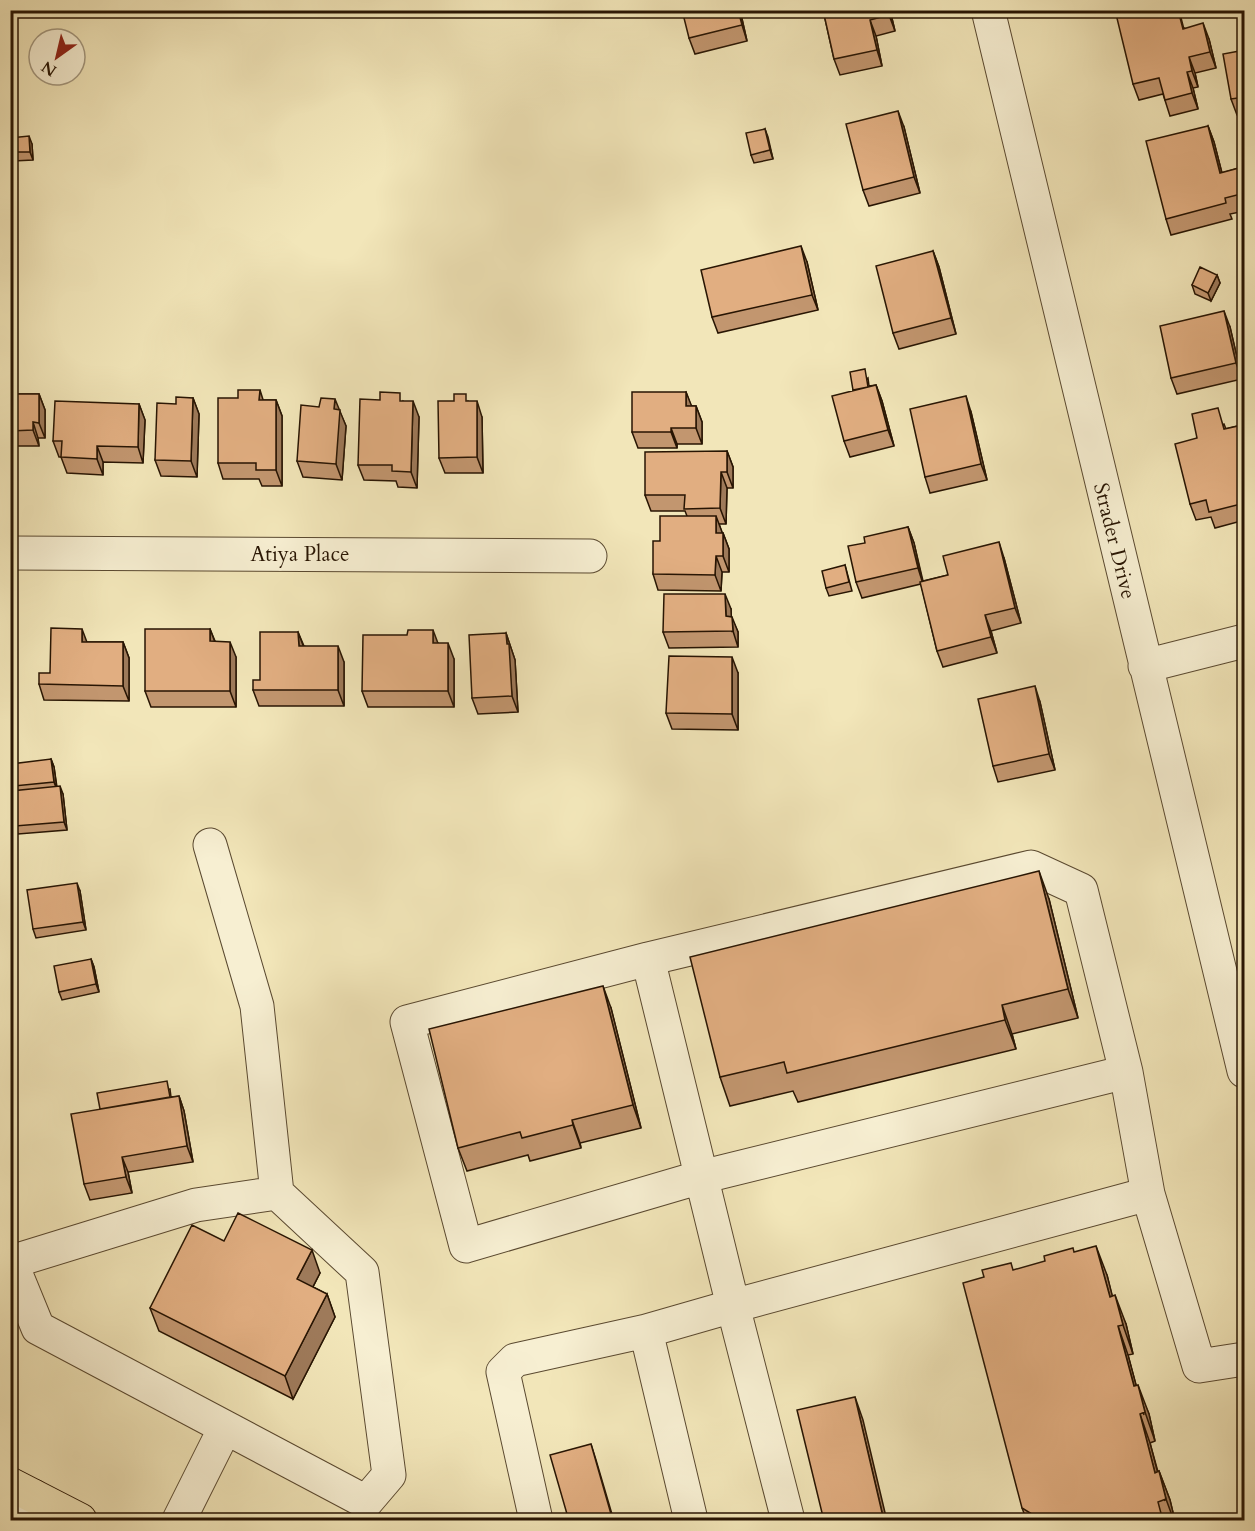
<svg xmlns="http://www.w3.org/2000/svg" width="1255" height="1531" viewBox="0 0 1255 1531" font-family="Cardo,serif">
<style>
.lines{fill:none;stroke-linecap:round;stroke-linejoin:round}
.minor-casing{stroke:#5a4930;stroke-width:35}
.major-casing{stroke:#281503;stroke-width:35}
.minor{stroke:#f7efd2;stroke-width:33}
.major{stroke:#f2e6b9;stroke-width:33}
.wall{fill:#c2966f;stroke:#281503;stroke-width:1.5}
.shaded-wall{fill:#9e7a5a;stroke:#281503;stroke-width:1.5}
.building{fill:#e1ae81;stroke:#281503;stroke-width:1.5}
.labels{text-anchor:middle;stroke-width:5;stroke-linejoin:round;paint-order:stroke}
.street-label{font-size:21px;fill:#281503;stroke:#f7efd2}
</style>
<rect width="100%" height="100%" fill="#f2e6b9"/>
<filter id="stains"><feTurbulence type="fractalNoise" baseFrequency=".00333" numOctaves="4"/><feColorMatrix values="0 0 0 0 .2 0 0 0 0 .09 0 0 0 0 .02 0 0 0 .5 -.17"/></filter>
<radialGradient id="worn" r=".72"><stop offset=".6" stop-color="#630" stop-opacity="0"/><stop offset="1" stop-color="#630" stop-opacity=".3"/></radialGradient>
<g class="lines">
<defs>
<path id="minor" d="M988 10 1244 1071
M10 553 590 556
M1145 666 1244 641
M210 845 257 1006 277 1193
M1126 1072 1148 1194
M277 1193 362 1272 389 1475 366 1502 38 1328 11 1262 196 1205Z
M646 1331 733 1306 648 959 407 1022 466 1246 701 1177 1126 1072 1081 890 1031 867 648 959
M21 1520 33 1496
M179 1520 225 1428
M536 1520 503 1372 515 1360 646 1331 691 1520
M788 1520 733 1306 1148 1194 1199 1366 1244 1359"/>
<path id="major" d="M10 1484 80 1520"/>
</defs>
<use href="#minor" class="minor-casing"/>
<use href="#major" class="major-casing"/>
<use href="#minor" class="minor"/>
<use href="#major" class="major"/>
</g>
<path class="wall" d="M740 10 747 41 695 54 689 38Z
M823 10H890L895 31 876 36 882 66 840 75 834 59Z
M1184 28 1209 39 1216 68 1195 73 1198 87 1193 88 1198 109 1170 116 1163 94 1139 100 1133 84Z
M1245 50V114L1237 115 1231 99Z
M1208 126 1214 142 1222 173 1239 168 1245 183V211L1230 214 1232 219 1171 235 1166 219Z
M904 127 920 193 869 206 863 190Z
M765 129 773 159 754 163 751 155Z
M10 138 32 144 33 160 13 161 10 154Z
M933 251 939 267 956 334 899 349 893 333Z
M807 262 818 310 718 333 712 317Z
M1217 275 1220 283 1211 301 1195 294 1192 285Z
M1230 327 1242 379 1177 394 1171 378Z
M868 378 869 386 876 385 882 401 894 446 850 457 844 441 853 390Z
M686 392 691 406H696L702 422V444H677V448H638L632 432Z
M10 394H39L45 410V438H38L39 446H10Z
M193 398 199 414 197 477 161 476 155 460 176 404Z
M263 400H276L282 416V486H262L259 479H223L218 463Z
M403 401 419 417 417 488 398 487 396 481 364 480 358 465Z
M468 401 482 417 483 473H445L439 458Z
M139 404 145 420 143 463 103 462V475L67 473 61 457H59L53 441Z
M339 410 346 426 342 480 303 477 297 461Z
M971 412 987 480 930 493 925 477Z
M1224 424 1226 429 1238 426 1245 444V520L1215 528 1211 517 1196 520 1190 504 1197 438Z
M727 451 733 467V488H727L726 524H719L722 533H723L729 549V572H722L721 591 658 590 653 574 660 541 687 516 685 511H651L645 495Z
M908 527 914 543 923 581 948 575 1004 558 1021 623 991 631 997 653 943 667 937 651 921 584 862 598 856 582 865 543Z
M845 565 852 591 829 596 826 588Z
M731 609V617L738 632V647L669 648 663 632Z
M210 629 215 641 236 657V707H151L145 691Z
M298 632 304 646 344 662V706H259L253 690Z
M506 633 515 660 518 712 478 714 472 698Z
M87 642H123L129 658V701L44 700 39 684 50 673Z
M438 643 454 659V707H368L362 691Z
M738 673V730L672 729 666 713Z
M1040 702 1055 770 998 782 993 766Z
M51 759 54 767 57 787 63 794 67 830 18 834 15 826 16 790 14 786Z
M80 891 86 930 36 938 33 929Z
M1049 899 1078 1018 1012 1034 1016 1049 798 1102 793 1091 730 1106 720 1077Z
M91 959 94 967 99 992 62 1000 59 992Z
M611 1008 641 1128 580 1143 581 1148 530 1161 528 1155 467 1171 458 1148Z
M170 1089 171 1097 179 1096 184 1111 193 1162 128 1172 132 1193 90 1200 84 1184 100 1109Z
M224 1241 320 1273 313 1287 327 1294 335 1317 293 1399 159 1331 150 1308Z
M1075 1252 1107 1275 1112 1296 1126 1324 1133 1354 1128 1355 1136 1385 1149 1414 1155 1441 1150 1443 1158 1472 1159 1471 1170 1500 1175 1521H1027L1022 1508 1045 1261Z"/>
<path class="shaded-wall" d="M738 10H740L747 41 742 25Z
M888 10H890L895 31 889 15Z
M1178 10H1179L1188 45 1183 29Z
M870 20 876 36 882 66 877 50Z
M1203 23 1209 39 1216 68 1210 52Z
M1189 57 1195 73 1198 87 1192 71Z
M1187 72 1193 88 1198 109 1192 93Z
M898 111 904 127 920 193 914 177Z
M1208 126 1214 142 1226 189 1220 173Z
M765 129 768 137 773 159 770 150Z
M29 136 32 144 33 160 30 152Z
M801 246 807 262 818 310 812 295Z
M933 251 939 267 956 334 951 318Z
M1217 275 1220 283 1211 301 1208 293Z
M1224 311 1230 327 1242 379 1236 363Z
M876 385 882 401 894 446 888 430Z
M260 390 265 406 259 400Z
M686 392 692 407 686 406Z
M39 394 45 410V438L39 423Z
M966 396 971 412 987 480 981 464Z
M193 398 199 414 197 477 191 461Z
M335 399 346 426 342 480 336 464 334 409Z
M276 400 282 416V486L276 470Z
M413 401 419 417 417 488 411 472Z
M477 401 482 417 483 473 477 457Z
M139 404 145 420 143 463 138 447Z
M696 406 702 422V444L696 428Z
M33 422 38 438 39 446 33 430Z
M1238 426 1245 444V451Z
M671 428 677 444V448L671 432Z
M97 446 103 462V475L97 459Z
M727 451 733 467V488L727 472Z
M721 472 727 488 726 524 720 508Z
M1238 493 1244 509 1245 513 1241 504Z
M716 516 722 532V549L716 533Z
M908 527 914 543 923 584 918 568Z
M723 533 729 549V572L723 556Z
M999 542 1004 558 1021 623 1015 608Z
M716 556 722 572 721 591 715 575Z
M725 594 731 609 732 632 726 616Z
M985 615 991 631 997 653 991 637Z
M732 617 738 632V647L733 631Z
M82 629 88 645 82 642Z
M210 629 216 645 210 641Z
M433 630 439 646 433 643Z
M298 632 304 648 299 646Z
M506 633 515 660 518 712 512 696Z
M123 642 129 658V701L123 686Z
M230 642 236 657V707L230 691Z
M448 643 454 659V707L448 691Z
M338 646 344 662V706L338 690Z
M732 657 738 673V730L732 714Z
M1035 686 1040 702 1055 770 1049 754Z
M51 759 54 767 57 790 54 782Z
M60 786 63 794 67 830 64 822Z
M1039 871 1049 899 1078 1018 1068 989Z
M77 883 80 891 86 930 83 922Z
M91 959 94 967 99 992 96 984Z
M603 986 611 1008 641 1128 633 1105Z
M1002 1005 1012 1034 1016 1049 1005 1020Z
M179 1096 184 1111 193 1162 187 1146Z
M572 1120 580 1143 581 1148 573 1125Z
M122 1157 128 1172 132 1193 126 1177Z
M1096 1246 1107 1275 1120 1326 1110 1297Z
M312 1250 320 1273 305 1302 297 1279Z
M327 1294 335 1317 293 1399 285 1376Z
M1115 1295 1126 1324 1133 1354 1123 1325Z
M1118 1326 1128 1355 1144 1415 1134 1386Z
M1138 1385 1149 1414 1155 1441 1145 1412Z
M855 1397 863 1420 887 1521H884Z
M1140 1414 1150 1443 1165 1501 1155 1473Z
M591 1444 596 1460 614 1521H613Z
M1159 1471 1170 1500 1175 1521H1174L1166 1499Z"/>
<path class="building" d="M682 10H738L742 25 689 38Z
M823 10H888L889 15 870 20 877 50 834 59Z
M1115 10H1178L1183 29 1203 23 1210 52 1189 57 1192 71 1187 72 1192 93 1165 100 1159 78 1133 84Z
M1245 50V97L1231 99 1223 54Z
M898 111 914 177 863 190 846 124Z
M1208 126 1220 173 1239 168 1245 193 1225 198 1226 203 1166 219 1146 141Z
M765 129 770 150 751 155 746 133Z
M29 136 30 152H10V138Z
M801 246 812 295 712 317 701 270Z
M933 251 951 318 893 333 876 266Z
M1200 267 1217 275 1208 293 1192 285Z
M1224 311 1236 363 1171 378 1160 326Z
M865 369 868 387 853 390 850 372Z
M876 385 888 430 844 441 832 396Z
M238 390H260L259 400H276V470H256V463H218V398H238Z
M380 392 400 393V401H413L411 472 392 471V465H358L360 399 380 400Z
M632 392H686V406H696V428H671V432H632Z
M10 394H39V423L33 422V430L10 431Z
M454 394H466V401H477V457L439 458 438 401H454Z
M966 396 981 464 925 477 910 409Z
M176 397 193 398 191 461 155 460 157 403 176 404Z
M321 398 335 399 334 409 340 410 336 464 297 461 301 405 319 407Z
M55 401 139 404 138 447 97 446V459L61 457 62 441H53Z
M1218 408 1224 429 1238 426 1245 451V492L1238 493 1241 504 1209 512 1206 500 1190 504 1175 444 1197 438 1192 414Z
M727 451V472H721L720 508 684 509 685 495H645V452Z
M660 516H716V533H723V556H716L715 575 653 574V541H660Z
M908 527 918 568 856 582 848 546 865 543 864 537Z
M999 542 1015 608 985 615 991 637 937 651 920 582 948 575 943 556Z
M845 565 849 582 826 588 822 571Z
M664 594H725L726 616 732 617 733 631 663 632Z
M51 628 82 629V642H123V686L39 684V673H50Z
M145 629H210V641L230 642V691H145Z
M408 630H433V643H448V691H362L363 635H407Z
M260 632H298L299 646H338V690H253V680H260Z
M506 633 507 644H509L512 696 472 698 469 635Z
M669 656 732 657V714L666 713Z
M1035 686 1049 754 993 766 978 699Z
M51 759 54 782 14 786 11 764Z
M60 786 64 822 15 826 11 791Z
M1039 871 1068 989 1002 1005 1005 1020 787 1073 784 1062 720 1077 690 957Z
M77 883 83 922 33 929 27 890Z
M91 959 96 984 59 992 54 966Z
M603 986 633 1105 572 1120 573 1125 522 1138 520 1132 458 1148 429 1029Z
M167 1081 170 1097 100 1109 97 1093Z
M179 1096 187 1146 122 1157 126 1177 84 1184 71 1114Z
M238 1213 312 1250 297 1279 327 1294 285 1376 150 1308 192 1225 224 1241Z
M1096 1246 1110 1297 1115 1295 1123 1325 1118 1326 1134 1386 1138 1385 1145 1412 1140 1414 1155 1473 1159 1471 1166 1499 1158 1502 1163 1521H1043L1022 1508 963 1283 984 1277 982 1270 1011 1263 1013 1270 1045 1261 1044 1256 1073 1248 1074 1252Z
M855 1397 884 1521H824L797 1410Z
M591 1444 613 1521H569L550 1455Z"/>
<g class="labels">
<g class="street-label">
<text transform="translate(1115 541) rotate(76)" y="7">Strader Drive</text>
<text x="300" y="561">Atiya Place</text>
</g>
</g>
<rect width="1255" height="1531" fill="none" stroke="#f2e6b9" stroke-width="36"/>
<rect x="12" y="12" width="1231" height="1507" fill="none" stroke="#281503" stroke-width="3"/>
<rect x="18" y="18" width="1219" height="1495" fill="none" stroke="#281503" stroke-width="1.5"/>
<g transform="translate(57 57) rotate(214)"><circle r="28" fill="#f7efd2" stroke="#a4987f" stroke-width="1.5"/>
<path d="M0-4.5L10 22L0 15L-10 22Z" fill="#8f2418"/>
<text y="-9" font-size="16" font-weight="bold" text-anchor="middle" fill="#281503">N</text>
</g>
<rect width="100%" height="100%" filter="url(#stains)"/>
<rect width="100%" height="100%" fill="url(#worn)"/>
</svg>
